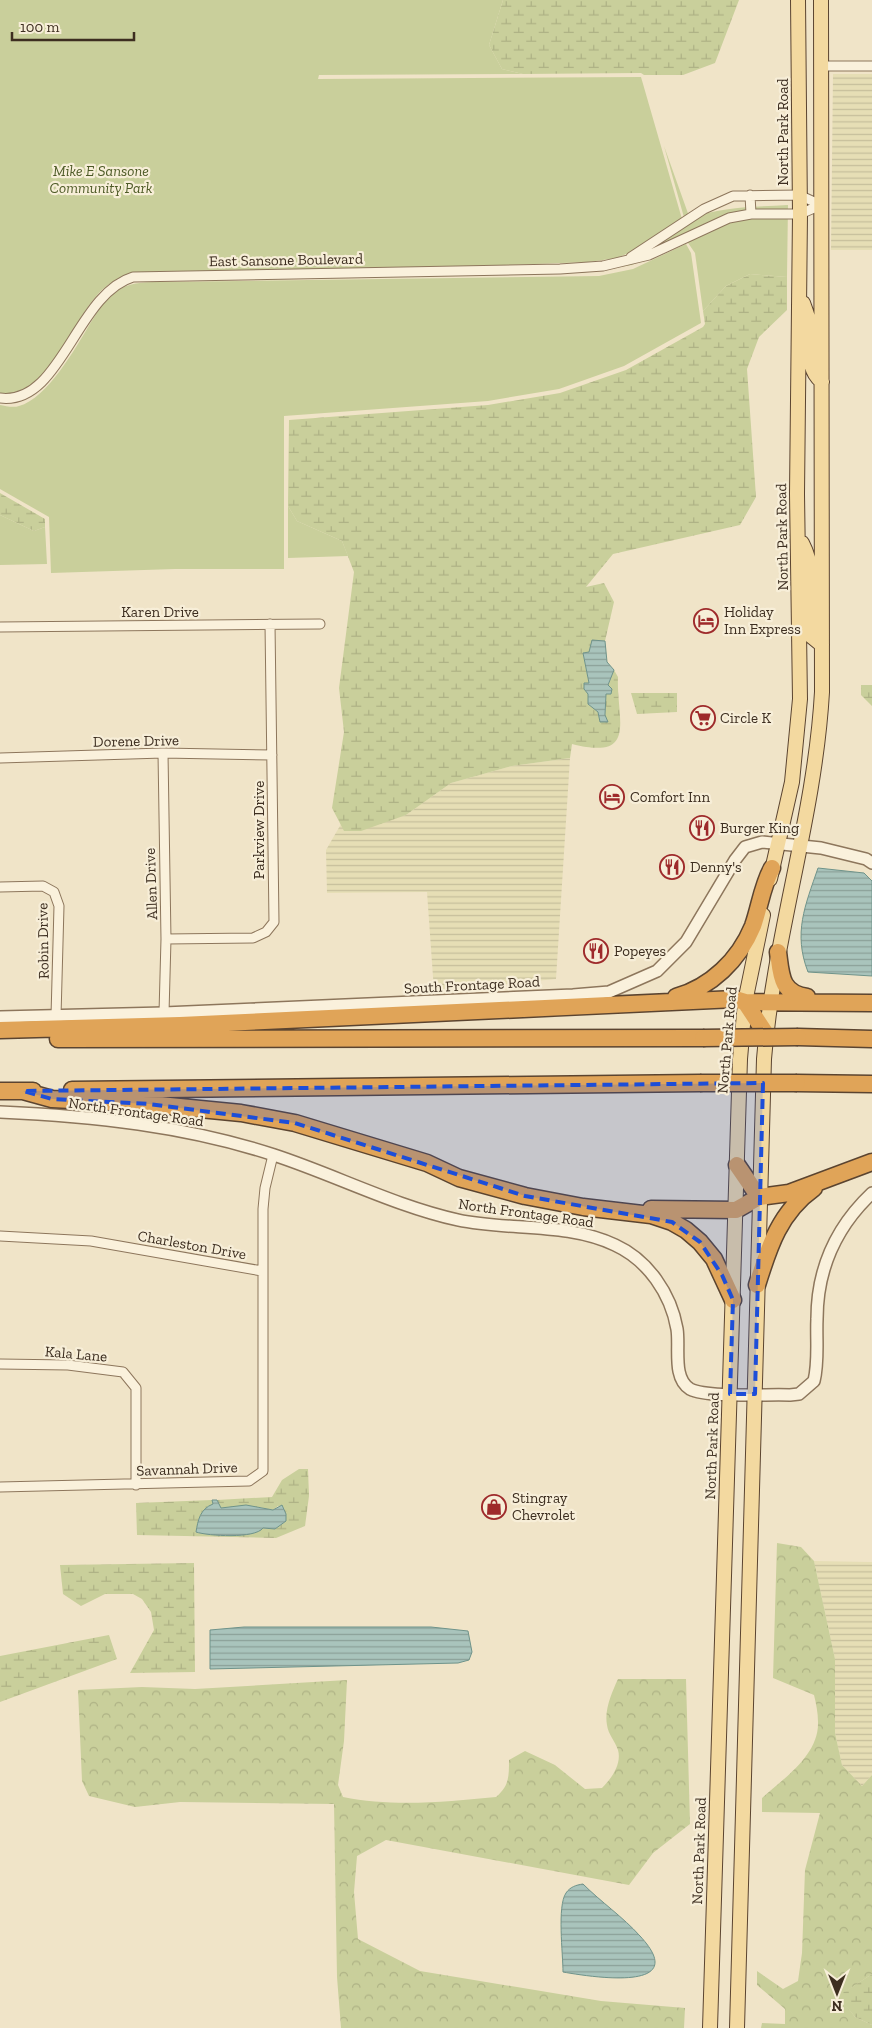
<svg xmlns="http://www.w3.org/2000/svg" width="872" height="2028" viewBox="0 0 872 2028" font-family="'Zilla Slab',serif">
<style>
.farmland{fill:url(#farmland-rules)}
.forest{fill:url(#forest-crowns)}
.wetland{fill:url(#wetland-marsh)}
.park{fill:#c9cf9b}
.water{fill:url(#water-rules);stroke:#6f938a}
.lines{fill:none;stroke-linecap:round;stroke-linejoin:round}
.minor-casing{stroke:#8d765c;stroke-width:11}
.tertiary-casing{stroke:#8d765c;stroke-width:14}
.primary-casing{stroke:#5b4430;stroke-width:16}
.motorway-casing{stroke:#5b4430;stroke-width:19}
.minor{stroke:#faf1dc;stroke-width:9}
.tertiary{stroke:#faf1dc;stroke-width:11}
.primary{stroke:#f3d9a0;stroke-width:14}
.motorway{stroke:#e0a458;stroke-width:16}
.motorway-bridge-casing{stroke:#5b4430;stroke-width:19;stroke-linecap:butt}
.motorway-bridge{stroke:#e0a458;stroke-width:16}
.marked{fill:#1d4ed8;fill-opacity:0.2;stroke:#1d4ed8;stroke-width:4;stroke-dasharray:10 6;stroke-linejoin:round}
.labels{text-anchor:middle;stroke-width:4.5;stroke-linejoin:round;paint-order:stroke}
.street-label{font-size:15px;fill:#3d2e20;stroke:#f7eed8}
.park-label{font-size:15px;font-style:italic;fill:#4d5a26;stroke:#f7eed8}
.poi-label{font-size:15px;fill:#3d2e20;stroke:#f7eed8;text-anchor:start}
</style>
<defs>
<pattern id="farmland-rules" width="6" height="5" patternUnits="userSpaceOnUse" patternTransform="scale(1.25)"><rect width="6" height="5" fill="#e6deb5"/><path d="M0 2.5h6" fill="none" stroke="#c6bf9b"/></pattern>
<pattern id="forest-crowns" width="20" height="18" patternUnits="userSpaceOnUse" patternTransform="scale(1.25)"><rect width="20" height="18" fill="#c9cf9b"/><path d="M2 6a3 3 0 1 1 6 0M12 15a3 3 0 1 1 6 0" fill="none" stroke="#aeb285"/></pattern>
<pattern id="wetland-marsh" width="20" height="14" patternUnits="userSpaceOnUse" patternTransform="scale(1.25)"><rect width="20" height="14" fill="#c9cf9b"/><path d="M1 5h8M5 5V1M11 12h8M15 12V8" fill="none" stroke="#aeb285"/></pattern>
<pattern id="water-rules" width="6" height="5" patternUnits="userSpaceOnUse" patternTransform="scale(1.25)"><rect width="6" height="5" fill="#a9c4bc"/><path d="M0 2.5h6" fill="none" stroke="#8ba098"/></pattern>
</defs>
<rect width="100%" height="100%" fill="#f0e4c8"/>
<path class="farmland" d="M833 74H872V250H831Z
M570 758 556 979 434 991 427 892 327 893 326 850 341 824 345 831 406 815 451 783 512 766Z
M814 1561 872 1562V1775L862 1786 842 1765 835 1733V1659Z"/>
<path class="forest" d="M777 1543 801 1547 814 1561 835 1659V1733L842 1765 862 1786 872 1775V1974L839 1996 855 2017 872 2025V2028H761L762 2023 785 2024V2009L757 1985V1971L783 1989 798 1981 802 1953 805 1870 820 1813 762 1812V1798C784 1778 819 1755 818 1722 818 1713 816 1703 814 1695L773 1678Z
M618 1679H686L690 1824 653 1853 629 1885 386 1840 357 1856 354 1892 358 1939 420 1971 601 2001 685 2008 684 2028H341L337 1977 334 1804 180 1802 135 1807 89 1796 82 1781 78 1690 142 1687 195 1689 347 1680 344 1741 338 1785 343 1797C392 1807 446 1802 496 1797 509 1786 509 1777 509 1760L525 1751 555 1765 585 1789 602 1788C611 1779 622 1764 618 1750 615 1741 608 1734 607 1725 604 1710 612 1692 618 1679Z"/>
<path class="wetland" d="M503 0H739L715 63 683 75H644L641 73 523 74 502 69 489 45Z
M750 274 787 277V310L759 337 747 369 756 497 740 525 613 554 586 587 604 583 614 602 605 641 598 640 589 652 583 653 589 684 588 704 598 712 600 722 605 716 606 694H611L608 685 614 670 618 677C616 719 639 761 572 744L570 758 512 766 451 783 406 815 361 831H344L332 808 344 732 339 688 354 572 342 541 297 521 288 506 289 420 488 405 560 393 626 370 703 327 705 324 703 311 726 286Z
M0 493 45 519V527L34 531 0 515Z
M861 685H872V706L861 695Z
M631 693H677V712L637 714Z
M299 1469H308L309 1496 305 1526 276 1538 137 1535 136 1503 212 1500 213 1504 199 1519 196 1532C209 1536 254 1539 262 1528L275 1529 286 1521 284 1508 278 1506 273 1510 258 1507 220 1508 217 1500 272 1497 282 1480Z
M194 1563 195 1672 130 1673 154 1630 151 1612 142 1599 133 1594H105L81 1606 63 1594 60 1565Z
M109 1635 117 1659 0 1702V1656Z
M872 1974V2025L855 2017 838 1996Z"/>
<path class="park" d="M0 0H503L489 45 502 69 523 74 319 75 318 79 641 77 682 219 633 251 617 258 588 262 479 266 136 273C126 276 117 279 108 285 80 304 51 384 23 392 16 394 7 394 0 395Z
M664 146 690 219C721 206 754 207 788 205L787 277 750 274 726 286 703 311 695 253 686 240 632 265 581 273 493 272 142 278C131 281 119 283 110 291 81 317 57 391 19 402 14 404 5 402 0 401V399C58 401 71 320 109 289 117 283 127 280 137 277L355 273 588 266 618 262 635 254 685 221Z
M686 244 691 253 701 323 624 366 559 389 488 401 284 416V569H175L51 573 49 517 0 489V405C5 406 14 408 19 406 47 399 77 346 91 322 98 312 104 299 115 292 130 281 149 282 167 282L599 276 633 269Z
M288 506 297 521 342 541 348 556 288 558Z
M0 515 34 531 45 527 47 564 0 565Z"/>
<path class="water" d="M592 640 605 641 607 662 614 670 608 685 612 689 611 694H606L605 715 608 722H600L598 712 588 704V694L584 689V683H589L583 653 589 652Z
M818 868 864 873 872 881V976L808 972C793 933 805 906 818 868Z
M212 1500H217L221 1508 246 1505 273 1510 282 1505 286 1514V1521L275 1529 263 1528C255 1539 208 1536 196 1532 198 1520 200 1509 213 1504Z
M244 1627H431L468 1631 472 1652 469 1660 458 1663 210 1669V1630Z
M583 1884C601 1902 623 1917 640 1936 693 1993 591 1977 563 1972 563 1954 557 1906 566 1893 570 1887 576 1885 583 1884Z"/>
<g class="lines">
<defs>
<path id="minor" d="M821 66H872
M750 195 751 214
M631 257 704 209 733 196 799 195 821 205
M0 398C61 406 76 294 133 277L560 269 603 266 649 255 729 218 751 214H800L821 205
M0 627 320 624
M163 753 166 939 164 1013
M0 758 163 753 272 755
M0 887 43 886 54 892 59 906 56 1016
M166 939 253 938 266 932 274 922 270 624
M0 1236 91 1241 262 1271
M0 1364 68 1365 123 1372 136 1388V1485
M0 1487 249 1481 263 1471V1209L265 1188 273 1155"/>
<path id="tertiary" d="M0 1017 164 1013 573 995 609 992 657 971 686 942 735 860 745 847 762 842 821 848 866 859 872 863
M0 1112C92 1116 186 1126 274 1155 335 1175 395 1206 458 1220 509 1231 567 1222 615 1245 648 1260 671 1294 677 1329 680 1347 672 1378 690 1389 708 1398 767 1394 790 1395L799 1394 814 1381C819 1361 816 1339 817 1319 817 1270 836 1227 872 1193"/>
<path id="primary" d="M803 303C806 311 809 319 810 326 813 346 804 367 822 382
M802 543C817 571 810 605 811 636L822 645
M770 879 792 782 800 699 797 494 800 214 798 0
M710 2028 740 1059 745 1002 763 915
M737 2028 764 1059C774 935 815 816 822 692L821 0"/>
<path id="motorway" d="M778 952C781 974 780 993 807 997
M676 997C711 987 739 960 753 926 760 906 762 886 772 868
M745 1002 766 1034
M0 1030 180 1025 735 999 745 1002 872 1003
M798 1037 872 1039
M58 1039 703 1038
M797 1083 872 1084
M72 1090 700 1083
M0 1091H33
M23 1091 52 1099 149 1104 241 1113 295 1123 427 1163 459 1178 525 1196 583 1207 651 1215 672 1222 686 1230 700 1242 714 1259 733 1300
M737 1165 759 1197
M651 1209 736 1210 759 1197 789 1193 872 1162
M757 1285C769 1246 780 1212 814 1188"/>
</defs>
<use href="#minor" class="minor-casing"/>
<use href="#tertiary" class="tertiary-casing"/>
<use href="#primary" class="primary-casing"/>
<use href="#motorway" class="motorway-casing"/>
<use href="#minor" class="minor"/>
<use href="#tertiary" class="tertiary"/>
<use href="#primary" class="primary"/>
<use href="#motorway" class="motorway"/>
<defs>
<path id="motorway-bridge" d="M703 1038 798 1037
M700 1083H797"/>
</defs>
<use href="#motorway-bridge" class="motorway-bridge-casing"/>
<use href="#motorway-bridge" class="motorway-bridge"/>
</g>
<path class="marked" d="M763 1083 755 1394H730L733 1300 722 1275 700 1242 672 1222 525 1196 295 1123 149 1104 52 1099 23 1091Z"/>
<defs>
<symbol id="hotel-ring" viewBox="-11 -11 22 22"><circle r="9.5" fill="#f7eed8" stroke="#9e2a2b" stroke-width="1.5"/><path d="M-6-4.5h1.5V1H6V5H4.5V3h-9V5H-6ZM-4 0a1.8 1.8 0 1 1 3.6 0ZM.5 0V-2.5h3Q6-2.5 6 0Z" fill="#9e2a2b"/></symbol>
<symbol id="supermarket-ring" viewBox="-11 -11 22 22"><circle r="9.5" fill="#f7eed8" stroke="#9e2a2b" stroke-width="1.5"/><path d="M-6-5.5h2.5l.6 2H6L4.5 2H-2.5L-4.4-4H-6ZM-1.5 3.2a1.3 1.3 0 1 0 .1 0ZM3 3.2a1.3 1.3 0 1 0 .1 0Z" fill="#9e2a2b"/></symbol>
<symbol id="restaurant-ring" viewBox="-11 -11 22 22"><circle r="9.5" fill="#f7eed8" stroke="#9e2a2b" stroke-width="1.5"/><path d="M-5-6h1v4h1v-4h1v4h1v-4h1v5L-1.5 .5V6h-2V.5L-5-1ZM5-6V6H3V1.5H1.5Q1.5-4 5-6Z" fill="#9e2a2b"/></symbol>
<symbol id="shop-ring" viewBox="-11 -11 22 22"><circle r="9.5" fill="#f7eed8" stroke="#9e2a2b" stroke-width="1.5"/><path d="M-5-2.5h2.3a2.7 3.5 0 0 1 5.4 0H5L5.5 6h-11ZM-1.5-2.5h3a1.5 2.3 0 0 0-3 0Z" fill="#9e2a2b"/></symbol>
</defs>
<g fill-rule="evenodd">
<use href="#hotel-ring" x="692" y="607" width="28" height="28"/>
<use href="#supermarket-ring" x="689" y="704" width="28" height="28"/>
<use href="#hotel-ring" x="598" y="783" width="28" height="28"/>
<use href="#restaurant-ring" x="688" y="814" width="28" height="28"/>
<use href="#restaurant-ring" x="658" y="853" width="28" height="28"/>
<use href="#restaurant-ring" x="582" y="937" width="28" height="28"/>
<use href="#shop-ring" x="480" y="1493" width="28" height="28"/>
</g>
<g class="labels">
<g class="street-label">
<text transform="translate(783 132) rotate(-90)" y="5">North Park Road</text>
<text transform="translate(286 260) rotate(-1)" y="5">East Sansone Boulevard</text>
<text transform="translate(782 537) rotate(-91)" y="5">North Park Road</text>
<text x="160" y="617">Karen Drive</text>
<text transform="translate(136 741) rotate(-1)" y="5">Dorene Drive</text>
<text transform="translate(259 830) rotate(-90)" y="5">Parkview Drive</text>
<text transform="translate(151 884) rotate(-92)" y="5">Allen Drive</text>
<text transform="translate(43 941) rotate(-91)" y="5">Robin Drive</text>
<text transform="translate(472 985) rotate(-3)" y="5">South Frontage Road</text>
<text transform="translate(727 1040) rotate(-85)" y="5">North Park Road</text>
<text transform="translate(136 1112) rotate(8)" y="5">North Frontage Road</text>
<text transform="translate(526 1213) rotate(8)" y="5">North Frontage Road</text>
<text transform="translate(192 1245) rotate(10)" y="5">Charleston Drive</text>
<text transform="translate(76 1354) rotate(5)" y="5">Kala Lane</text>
<text transform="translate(712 1446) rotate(-88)" y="5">North Park Road</text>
<text transform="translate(187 1469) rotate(-2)" y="5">Savannah Drive</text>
<text transform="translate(699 1851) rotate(-88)" y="5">North Park Road</text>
</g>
<g class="park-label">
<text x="101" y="176">Mike E Sansone<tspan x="101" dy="17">Community Park</tspan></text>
</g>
<g class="poi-label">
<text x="724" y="617">Holiday<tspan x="724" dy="17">Inn Express</tspan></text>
<text x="720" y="723">Circle K</text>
<text x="630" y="802">Comfort Inn</text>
<text x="720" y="833">Burger King</text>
<text x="690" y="872">Denny's</text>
<text x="614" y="956">Popeyes</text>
<text x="512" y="1503">Stingray<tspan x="512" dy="17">Chevrolet</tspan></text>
</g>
</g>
<g transform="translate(837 1993) rotate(180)" stroke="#f7eed8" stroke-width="4" paint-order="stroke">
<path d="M0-4L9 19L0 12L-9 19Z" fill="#3d2e20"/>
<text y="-8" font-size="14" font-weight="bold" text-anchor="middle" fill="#3d2e20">N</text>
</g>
<path d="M12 32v8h122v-8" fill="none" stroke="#3d2e20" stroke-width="2.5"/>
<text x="20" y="32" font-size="15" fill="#3d2e20" stroke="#f7eed8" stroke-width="4" paint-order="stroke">100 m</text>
</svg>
